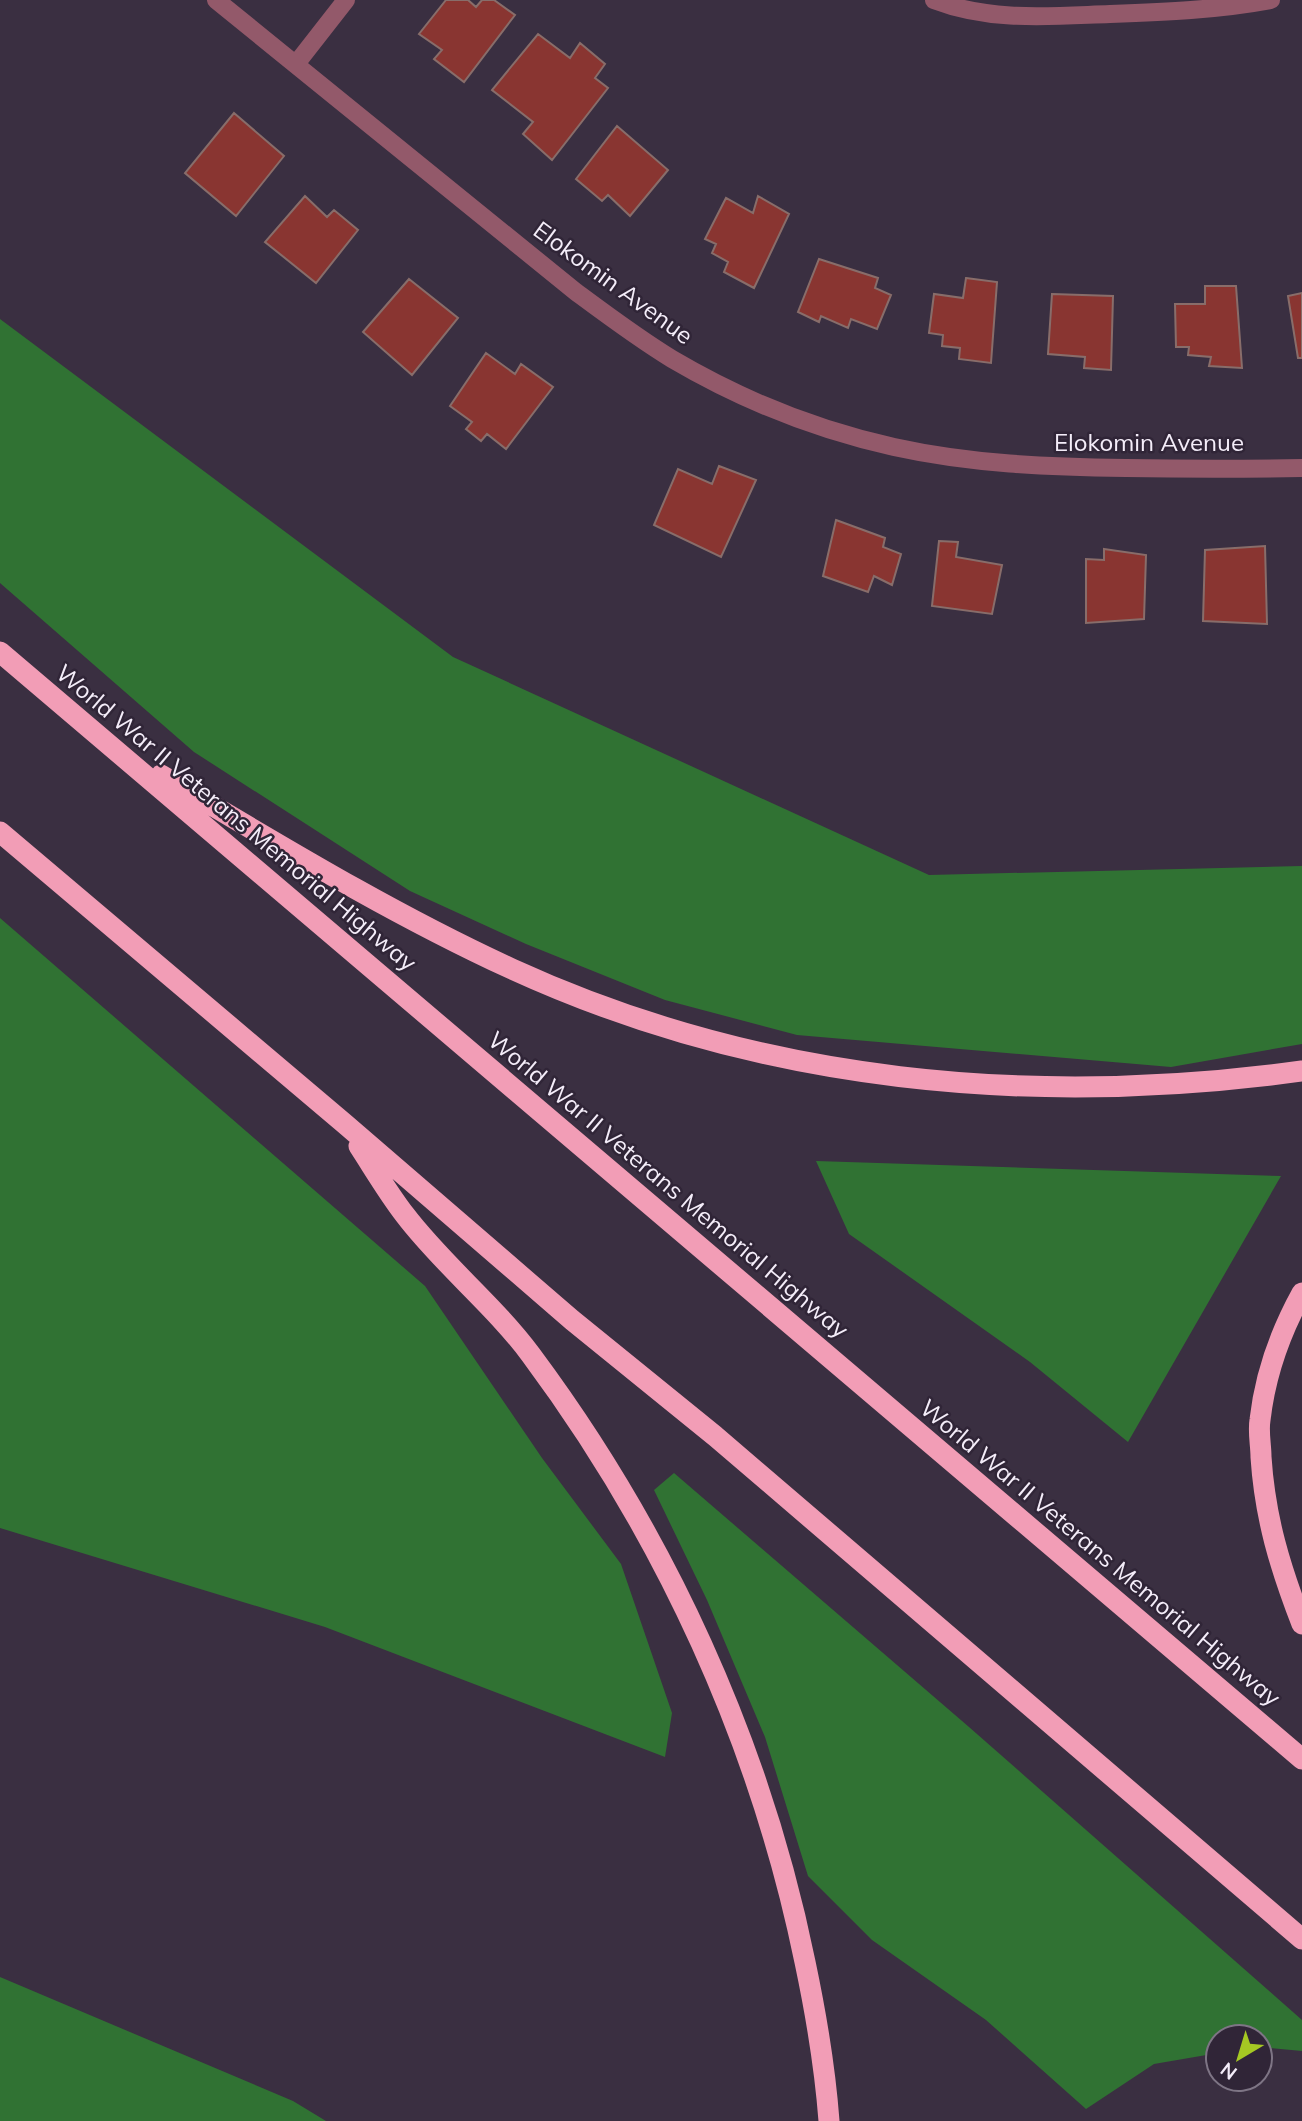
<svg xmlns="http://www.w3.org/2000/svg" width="1302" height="2121" viewBox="0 0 1302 2121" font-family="Mulish,sans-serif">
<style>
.forest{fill:#307233}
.building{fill:#893531;stroke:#886d6a;stroke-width:2}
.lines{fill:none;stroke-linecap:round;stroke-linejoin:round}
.street{stroke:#93596a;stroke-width:18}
.highway{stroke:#f29db6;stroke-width:21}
.labels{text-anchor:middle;stroke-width:5;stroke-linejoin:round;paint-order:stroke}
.street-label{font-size:24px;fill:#f4edf9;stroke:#302537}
</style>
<rect width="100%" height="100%" fill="#3a2f41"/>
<path class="forest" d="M0 319 453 657 929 875 1302 866V1044L1171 1067 797 1035 665 1000 526 944 410 891 194 752 0 583Z
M0 918 425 1286 542 1458 621 1564 672 1713 665 1757 325 1627 0 1528Z
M816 1161 1281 1176 1128 1442 1030 1362 849 1234Z
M674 1473 969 1727 1302 2020V2051L1260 2047V2037H1218V2053L1154 2064 1086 2109 986 2020 872 1940 808 1876 765 1737 707 1600 654 1490Z
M0 1977 293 2101 326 2121H0Z"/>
<path class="building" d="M446 0H468L476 7 482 0H494L515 15 464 82 434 59 442 50 419 34Z
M538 34 570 58 580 43 605 64 595 78 608 88 552 160 523 134 533 122 492 90Z
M234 113 284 156 236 216 185 173Z
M617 126 668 170 630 216 608 195 602 201 576 179Z
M305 196 327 217 334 210 358 230 316 283 265 242Z
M758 196 789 214 754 288 724 272 728 262 712 253 716 244 705 239 726 198 753 213Z
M819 259 878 278 875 288 891 295 877 329 851 319 848 328 821 316 819 322 798 312Z
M966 278 997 282 991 363 959 359 960 348 942 346 943 335 929 333 934 294 963 298Z
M409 279 458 318 412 375 363 332Z
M1205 286H1236L1242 368 1209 366 1211 357 1188 355 1189 347H1176L1175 304H1205Z
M1302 293V358H1298L1288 296Z
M1052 294 1113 296 1111 370 1084 368 1085 357 1048 354Z
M486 353 515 374 521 364 553 387 506 449 487 434 481 441 466 429 472 422 450 406Z
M719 466 756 480 721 557 654 525 678 469 712 484Z
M836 520 885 538 883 547 901 554 892 585 874 576 868 592 823 576Z
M939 541 958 542 956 557 1002 565 992 614 932 606Z
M1265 546 1267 624 1203 621 1205 550Z
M1104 549 1146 555 1144 619 1086 623V559L1104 560Z"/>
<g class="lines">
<path class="street" d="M216 0 576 292C607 315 639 339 672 359 740 399 817 430 894 447 971 464 1048 467 1126 468 1185 469 1244 469 1302 468
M934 0C991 22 1051 16 1110 14 1164 12 1218 10 1271 0
M296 64 346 0"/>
<path class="highway" d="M0 652 1302 1759
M161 775C276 843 390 913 512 969 761 1083 1033 1108 1302 1071
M0 832 345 1124 572 1320 715 1436 1302 1939
M359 1146C374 1169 388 1193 405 1215 443 1265 494 1305 531 1355 665 1535 760 1742 805 1962 816 2014 825 2068 829 2121
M1302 1293C1281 1331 1265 1376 1260 1420 1258 1432 1261 1445 1261 1457 1265 1518 1280 1567 1302 1624"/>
</g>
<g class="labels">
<g class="street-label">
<text transform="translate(613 283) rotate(36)" y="8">Elokomin Avenue</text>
<text x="1149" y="451">Elokomin Avenue</text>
<text transform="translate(236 818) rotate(40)" y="8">World War II Veterans Memorial Highway</text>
<text transform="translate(668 1185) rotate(40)" y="8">World War II Veterans Memorial Highway</text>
<text transform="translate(1100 1553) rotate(40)" y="8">World War II Veterans Memorial Highway</text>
</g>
</g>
<g transform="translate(1239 2058) rotate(218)"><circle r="33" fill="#302537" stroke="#7e7585" stroke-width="2"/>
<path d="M0-5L12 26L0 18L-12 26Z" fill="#a5c823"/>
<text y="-10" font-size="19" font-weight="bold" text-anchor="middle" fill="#f4edf9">N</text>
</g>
</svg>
